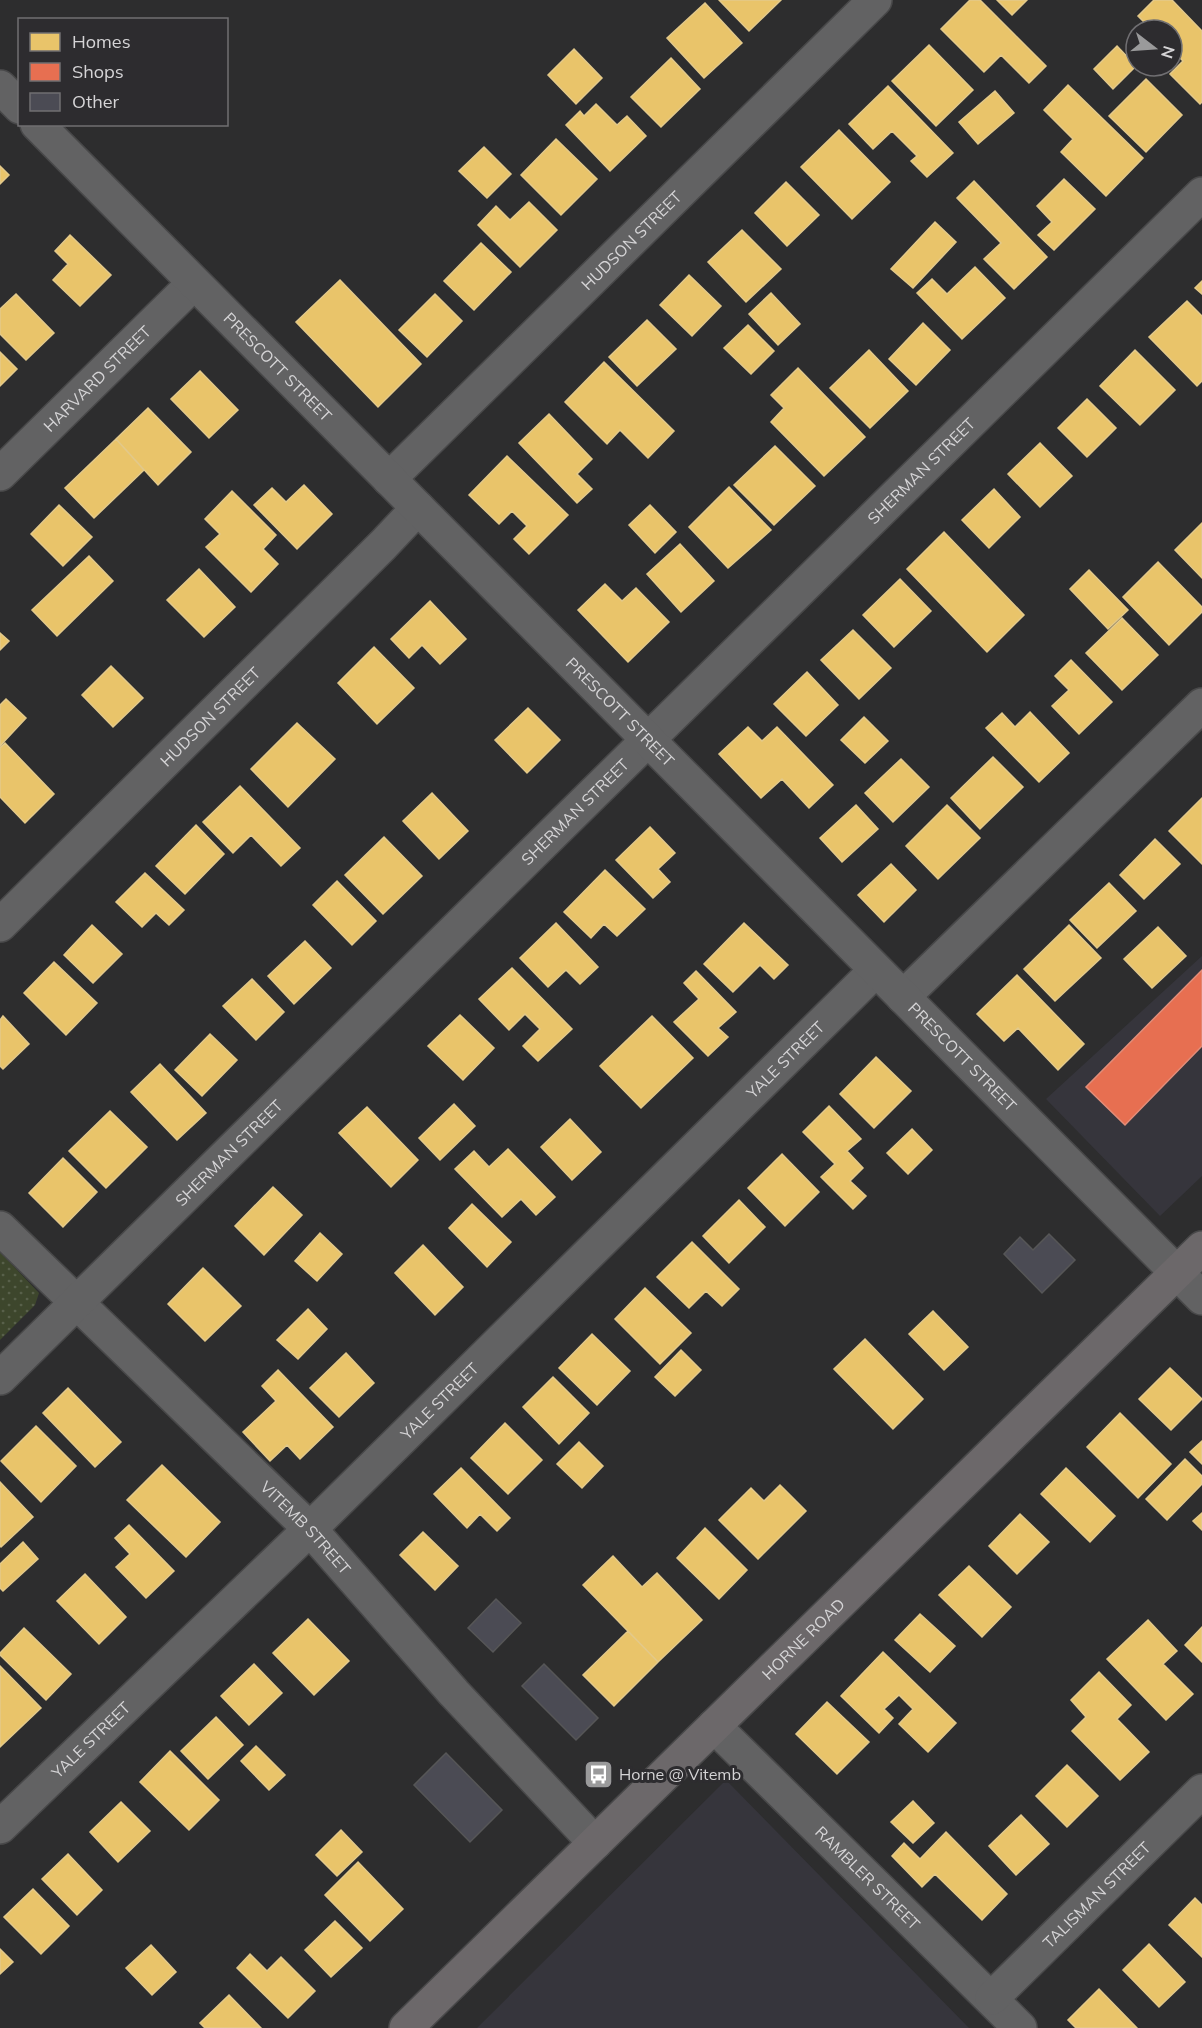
<svg xmlns="http://www.w3.org/2000/svg" width="1202" height="2028" viewBox="0 0 1202 2028" font-family="Mulish,sans-serif">
<style>
.built{fill:#36353c}
.park{fill:url(#park-dots)}
.homes{fill:#e9c46a;stroke:#e3c98a;stroke-width:1.5}
.shops{fill:#e76f51;stroke:#e28d79;stroke-width:1.5}
.building{fill:#4b4b54;stroke:#565657;stroke-width:1.5}
.lines{fill:none;stroke-linecap:round;stroke-linejoin:round}
.minor-casing{stroke:#484849;stroke-width:36}
.tertiary-casing{stroke:#484849;stroke-width:36}
.secondary-casing{stroke:#484849;stroke-width:36}
.minor{stroke:#626263;stroke-width:33}
.tertiary{stroke:#626263;stroke-width:33}
.secondary{stroke:#6c686a;stroke-width:33}
.labels{text-anchor:middle;stroke-width:6;stroke-linejoin:round;paint-order:stroke}
.street-label{font-size:16px;fill:#d5d4d6;stroke:#2d2c2f}
.poi-label{font-size:16px;fill:#d5d4d6;stroke:#2d2c2f;text-anchor:start}
</style>
<defs>
<pattern id="park-dots" width="8" height="8" patternUnits="userSpaceOnUse" patternTransform="scale(1.5)"><rect width="8" height="8" fill="#3d462c"/><path d="M2 2h.1M6 6h.1" fill="none" stroke="#58604a" stroke-width="1.8" stroke-linecap="round"/></pattern>
</defs>
<rect width="100%" height="100%" fill="#2d2d2e"/>
<path class="built" d="M1202 956V1176L1160 1216 1046 1099Z
M726 1780 969 2028H477Z"/>
<path class="park" d="M0 1252 39 1293 35 1305 0 1340Z"/>
<path class="homes" d="M719 0H781L749 31Z
M970 0H980L1046 66 1029 83 1001 55 984 72 941 29Z
M997 0H1027L1012 15Z
M1154 0H1172L1202 31V102L1200 104 1170 74 1183 61 1172 50V30H1152L1138 16Z
M705 3 742 43 704 78 667 38Z
M929 45 973 90 936 126 892 81Z
M1117 46 1136 66 1113 89 1094 69Z
M574 49 602 78 576 104 548 75Z
M671 58 700 89 661 127 631 97Z
M1146 79 1182 115 1146 152 1109 116Z
M1068 85 1143 158 1106 196 1061 152 1073 139 1044 110Z
M888 86 953 153 927 177 911 161 917 156 892 131 873 149 849 124Z
M995 91 1014 113 978 144 959 122Z
M596 104 617 125 627 116 646 136 610 171 566 125 580 111 584 116Z
M839 130 890 182 852 219 801 167Z
M556 139 597 179 561 215 521 175Z
M484 147 511 174 487 198 459 171Z
M0 166 9 175 0 184Z
M1064 179 1095 209 1054 250 1038 235 1052 222 1037 206Z
M974 181 1047 257 1014 289 984 259 1001 243 957 198Z
M786 182 819 215 787 246 755 213Z
M529 202 557 230 520 267 478 225 496 206 510 220Z
M935 222 956 242 913 288 891 269Z
M742 230 781 269 746 302 708 262Z
M70 235 111 275 80 306 53 280 68 264 55 251Z
M481 243 511 272 474 310 444 281Z
M975 267 1005 298 962 339 917 293 932 279 947 294Z
M689 275 721 306 692 336 660 305Z
M340 280 421 364 378 407 296 322Z
M1202 281V294L1195 288Z
M771 293 800 324 778 345 749 314Z
M16 294 54 333 26 360 0 334V309Z
M435 294 462 321 427 357 399 330Z
M1187 301 1202 316V381L1197 386 1149 337Z
M647 320 676 349 637 386 609 357Z
M923 323 950 350 916 385 889 359Z
M748 325 774 351 751 374 724 348Z
M869 350 908 391 870 428 830 388Z
M1135 350 1175 390 1140 425 1100 386Z
M0 352 17 369 0 386Z
M604 362 674 431 648 458 620 430 607 444 565 402Z
M798 368 865 437 824 476 771 422 784 408 771 395Z
M200 371 238 410 209 438 171 399Z
M1087 399 1116 428 1087 457 1058 428Z
M148 408 191 452 158 485 116 439Z
M549 414 592 459 577 474 592 489 577 503 519 443Z
M116 439 144 470 94 518 65 488Z
M1040 443 1072 476 1040 507 1008 474Z
M775 446 815 486 774 525 734 485Z
M507 456 568 515 529 554 514 539 527 526 512 511 499 524 469 495Z
M304 485 332 514 297 549 254 505 272 488 286 502Z
M729 487 771 530 728 568 689 527Z
M994 489 1020 517 989 548 962 520Z
M232 491 276 535 263 549 278 564 251 592 206 547 220 534 205 519Z
M59 505 92 537 63 566 31 534Z
M650 505 676 532 655 553 629 525Z
M1202 523V578L1175 550Z
M944 532 1024 615 987 652 907 569Z
M680 544 714 581 681 612 647 574Z
M89 556 113 581 57 636 32 610Z
M1158 562 1202 607V612L1169 645 1123 597Z
M199 569 235 607 204 637 167 600Z
M1089 570 1128 610 1108 629 1070 589Z
M900 579 931 611 894 647 863 615Z
M605 584 622 601 636 588 669 622 628 662 578 610Z
M430 601 466 639 440 664 422 645 409 658 391 639Z
M1122 618 1158 655 1122 690 1086 653Z
M853 630 891 668 859 699 821 660Z
M0 633 9 641 0 650Z
M374 647 414 688 377 724 338 683Z
M1071 660 1112 702 1079 734 1052 706 1069 690 1055 676Z
M111 666 143 698 113 727 82 695Z
M807 672 838 705 806 736 774 704Z
M6 699 26 718 0 746V705Z
M528 708 560 740 527 773 495 740Z
M1030 712 1069 753 1039 782 986 728 1002 713 1015 727Z
M864 717 888 741 865 763 841 740Z
M297 723 335 759 288 807 251 769Z
M748 727 762 741 777 727 833 785 809 808 782 779 761 798 719 754Z
M5 743 54 794 25 823 0 797V748Z
M993 757 1023 787 980 829 951 798Z
M901 759 929 787 893 822 865 793Z
M240 786 300 848 281 866 251 835 233 853 203 822Z
M432 793 468 831 439 859 403 821Z
M1202 798V864L1169 831Z
M856 805 878 829 842 862 820 838Z
M947 805 980 838 938 879 906 846Z
M196 825 224 854 185 894 156 866Z
M650 827 675 853 658 869 670 882 653 898 616 860Z
M384 837 422 876 383 914 345 875Z
M1155 839 1180 864 1144 899 1120 875Z
M891 864 916 890 884 922 858 895Z
M605 870 645 909 617 936 604 924 591 938 564 912Z
M145 873 184 910 169 925 156 913 142 927 116 902Z
M337 881 376 921 352 945 313 905Z
M1109 883 1136 911 1097 948 1070 920Z
M556 923 598 967 580 984 566 970 548 987 520 958Z
M744 923 788 965 774 979 760 965 733 992 704 964Z
M92 925 122 954 93 983 64 955Z
M1069 925 1101 958 1055 1001 1024 969Z
M1158 927 1186 956 1152 988 1124 959Z
M305 941 331 968 294 1004 268 976Z
M54 962 97 1003 66 1035 24 993Z
M512 968 572 1029 538 1061 523 1046 540 1029 525 1014 509 1030 479 999Z
M696 971 736 1012 718 1028 728 1037 708 1056 674 1022 699 999 684 983Z
M1017 975 1084 1044 1058 1070 1018 1028 1004 1041 977 1014Z
M252 979 284 1012 256 1040 223 1006Z
M460 1015 494 1048 463 1080 428 1046Z
M3 1016 29 1044 3 1069 0 1066V1020Z
M652 1016 693 1058 641 1108 600 1066Z
M210 1034 237 1060 202 1096 175 1070Z
M876 1057 911 1091 874 1128 840 1094Z
M160 1064 206 1113 177 1140 131 1092Z
M454 1104 475 1126 440 1160 419 1138Z
M829 1106 861 1139 847 1151 863 1168 850 1181 866 1196 853 1209 821 1177 835 1164 803 1132Z
M367 1107 418 1160 391 1187 339 1133Z
M110 1111 147 1147 106 1188 69 1151Z
M570 1119 601 1152 572 1180 541 1147Z
M912 1129 932 1150 908 1174 887 1153Z
M508 1149 555 1197 536 1215 521 1199 502 1217 455 1169 474 1151 489 1167Z
M782 1154 819 1192 785 1226 748 1188Z
M63 1158 97 1192 63 1227 29 1193Z
M273 1187 302 1215 264 1255 235 1226Z
M739 1200 765 1227 729 1263 703 1236Z
M472 1204 511 1242 487 1267 449 1228Z
M320 1233 342 1254 317 1281 295 1261Z
M692 1242 739 1289 722 1306 706 1291 689 1308 657 1277Z
M423 1245 463 1287 435 1315 395 1273Z
M203 1268 241 1306 205 1341 168 1304Z
M645 1288 691 1333 660 1364 615 1319Z
M308 1309 327 1329 298 1359 277 1340Z
M933 1311 968 1347 944 1370 909 1334Z
M592 1334 630 1371 597 1405 559 1368Z
M865 1339 923 1399 893 1429 834 1369Z
M681 1350 701 1370 675 1396 655 1377Z
M346 1353 374 1383 339 1417 310 1388Z
M1170 1368 1202 1399 1171 1430 1139 1399Z
M278 1370 333 1427 300 1459 287 1445 270 1461 243 1432 276 1401 262 1386Z
M553 1377 589 1413 559 1444 523 1407Z
M68 1388 121 1442 95 1467 43 1413Z
M1120 1413 1171 1464 1138 1498 1087 1447Z
M505 1423 542 1460 508 1494 471 1458Z
M36 1426 76 1466 41 1502 1 1461Z
M1202 1441V1464L1190 1452Z
M579 1442 603 1466 582 1488 557 1464Z
M1185 1459 1202 1476V1484L1167 1520 1146 1499Z
M162 1465 220 1522 186 1557 127 1500Z
M461 1468 510 1518 497 1531 480 1514 467 1528 434 1494Z
M1066 1468 1115 1516 1090 1542 1041 1494Z
M0 1482 33 1517 1 1547 0 1546Z
M780 1485 806 1511 758 1559 719 1520 751 1488 764 1501Z
M1202 1513V1530L1193 1521Z
M1020 1514 1049 1542 1017 1574 989 1546Z
M129 1525 174 1571 146 1598 116 1567 130 1554 115 1538Z
M705 1528 747 1570 719 1599 677 1558Z
M423 1532 458 1566 435 1590 400 1555Z
M23 1542 38 1559 3 1591 0 1588V1564Z
M613 1556 642 1587 657 1573 702 1620 658 1662 583 1585Z
M969 1566 1011 1607 982 1637 939 1595Z
M85 1574 126 1617 99 1644 57 1601Z
M920 1614 955 1646 930 1672 895 1640Z
M308 1619 349 1661 314 1695 273 1653Z
M1148 1620 1177 1651 1163 1664 1193 1694 1166 1720 1107 1659Z
M1202 1627V1662L1185 1645Z
M24 1628 71 1674 46 1700 0 1655V1653Z
M628 1631 658 1662 614 1706 583 1675Z
M883 1652 956 1723 928 1752 899 1724 913 1709 899 1695 884 1709 893 1718 879 1733 841 1696Z
M254 1664 282 1693 249 1725 221 1696Z
M0 1666 41 1708 0 1747Z
M1099 1672 1131 1705 1117 1719 1149 1752 1120 1780 1072 1731 1086 1717 1071 1700Z
M827 1702 869 1742 837 1774 796 1734Z
M216 1717 243 1745 208 1779 181 1751Z
M256 1746 285 1775 269 1790 241 1761Z
M170 1751 219 1800 189 1830 140 1782Z
M1067 1765 1098 1796 1067 1827 1036 1796Z
M913 1801 934 1823 913 1843 891 1822Z
M121 1802 150 1831 118 1862 90 1832Z
M1021 1815 1049 1844 1016 1875 989 1846Z
M341 1830 362 1852 337 1876 316 1855Z
M946 1832 1007 1894 982 1920 935 1874 922 1887 892 1856 904 1843 920 1859Z
M68 1854 102 1890 77 1915 42 1879Z
M358 1862 403 1909 370 1941 325 1895Z
M33 1889 69 1926 41 1954 4 1917Z
M1195 1898 1202 1905V1957L1169 1925Z
M335 1921 362 1948 331 1977 305 1950Z
M1149 1944 1185 1982 1159 2007 1123 1970Z
M151 1945 176 1972 152 1995 126 1968Z
M0 1949 13 1962 0 1974Z
M250 1954 267 1971 281 1957 315 1991 288 2018 237 1968Z
M1099 1989 1137 2028H1076L1068 2020Z
M229 1995 261 2028H205L200 2023Z"/>
<path class="shops" d="M1202 970V1046L1125 1125 1086 1087Z"/>
<path class="building" d="M1049 1234 1075 1260 1042 1293 1004 1254 1020 1237 1033 1250Z
M496 1599 521 1623 493 1652 468 1628Z
M544 1664 598 1718 576 1740 522 1686Z
M446 1753 502 1810 470 1842 414 1785Z"/>
<g class="lines">
<defs>
<g id="minor">
<path id="s1" d="M0 474 194 283"/>
<path id="s2" d="M389 479 875 0"/>
<path id="s3" d="M0 925 383 545 418 508"/>
<path d="M903 997 1202 705"/>
<path id="s4" d="M0 1228 310 1529 454 1693 595 1843"/>
<path id="s5" d="M0 1378 1202 194"/>
<path id="s6" d="M714 1726 1020 2028"/>
<path id="s7" d="M0 1827 310 1529 876 970"/>
<path id="s8" d="M992 1998 1202 1791"/>
</g>
<g id="tertiary">
<path d="M0 87 20 107"/>
<path id="s9" d="M37 124 1202 1298"/>
</g>
<g id="secondary">
<path id="s10" d="M406 2028 1202 1248"/>
</g>
</defs>
<use href="#minor" class="minor-casing"/>
<use href="#tertiary" class="tertiary-casing"/>
<use href="#secondary" class="secondary-casing"/>
<use href="#minor" class="minor"/>
<use href="#tertiary" class="tertiary"/>
<use href="#secondary" class="secondary"/>
</g>
<defs>
<symbol id="bus-square" viewBox="-11 -11 22 22"><rect x="-9" y="-9" width="18" height="18" rx="4" fill="#9a9a9b" stroke="#2d2c2f"/><path d="M-5-6H5V4H4V6H2V4H-2V6H-4V4H-5ZM-3.5-4V0h7V-4ZM-3.5 1.2v1.5H-2V1.2ZM2 1.2v1.5H3.5V1.2Z" fill="#fff"/></symbol>
</defs>
<g fill-rule="evenodd">
<use href="#bus-square" x="582" y="1758" width="33" height="33"/>
</g>
<g class="labels">
<g class="street-label">
<text dy="6" stroke="none"><textPath href="#s2" startOffset="340">HUDSON STREET</textPath></text>
<text dy="6" stroke="none"><textPath href="#s9" startOffset="342">PRESCOTT STREET</textPath></text>
<text dy="6" stroke="none"><textPath href="#s1" startOffset="136">HARVARD STREET</textPath></text>
<text dy="6" stroke="none"><textPath href="#s5" startOffset="1293">SHERMAN STREET</textPath></text>
<text dy="6" stroke="none"><textPath href="#s9" startOffset="828">PRESCOTT STREET</textPath></text>
<text dy="6" stroke="none"><textPath href="#s3" startOffset="296">HUDSON STREET</textPath></text>
<text dy="6" stroke="none"><textPath href="#s5" startOffset="807">SHERMAN STREET</textPath></text>
<text dy="6" stroke="none"><textPath href="#s9" startOffset="1314">PRESCOTT STREET</textPath></text>
<text dy="6" stroke="none"><textPath href="#s7" startOffset="1098">YALE STREET</textPath></text>
<text dy="6" stroke="none"><textPath href="#s5" startOffset="321">SHERMAN STREET</textPath></text>
<text dy="6" stroke="none"><textPath href="#s7" startOffset="612">YALE STREET</textPath></text>
<text dy="6" stroke="none"><textPath href="#s4" startOffset="428">VITEMB STREET</textPath></text>
<text dy="6" stroke="none"><textPath href="#s10" startOffset="556">HORNE ROAD</textPath></text>
<text dy="6" stroke="none"><textPath href="#s7" startOffset="126">YALE STREET</textPath></text>
<text dy="6" stroke="none"><textPath href="#s6" startOffset="216">RAMBLER STREET</textPath></text>
<text dy="6" stroke="none"><textPath href="#s8" startOffset="147">TALISMAN STREET</textPath></text>
</g>
<g class="poi-label">
<text x="619" y="1780">Horne @ Vitemb</text>
</g>
</g>
<rect x="18" y="18" width="210" height="108" fill="#2d2c2f" stroke="#706f72" stroke-width="1.5"/>
<rect x="30" y="33" width="30" height="18" fill="#e9c46a" stroke="#706f72" stroke-width="1.5"/>
<text x="72" y="48" font-size="18" fill="#d5d4d6">Homes</text>
<rect x="30" y="63" width="30" height="18" fill="#e76f51" stroke="#706f72" stroke-width="1.5"/>
<text x="72" y="78" font-size="18" fill="#d5d4d6">Shops</text>
<rect x="30" y="93" width="30" height="18" fill="#4b4b54" stroke="#706f72" stroke-width="1.5"/>
<text x="72" y="108" font-size="18" fill="#d5d4d6">Other</text>
<g transform="translate(1154 48) rotate(107)"><circle r="28" fill="#2d2c2f" stroke="#706f72" stroke-width="1.5"/>
<path d="M0-4.5L10 22L0 15L-10 22Z" fill="#9a9a9b"/>
<text y="-9" font-size="16" font-weight="bold" text-anchor="middle" fill="#d5d4d6">N</text>
</g>
</svg>
